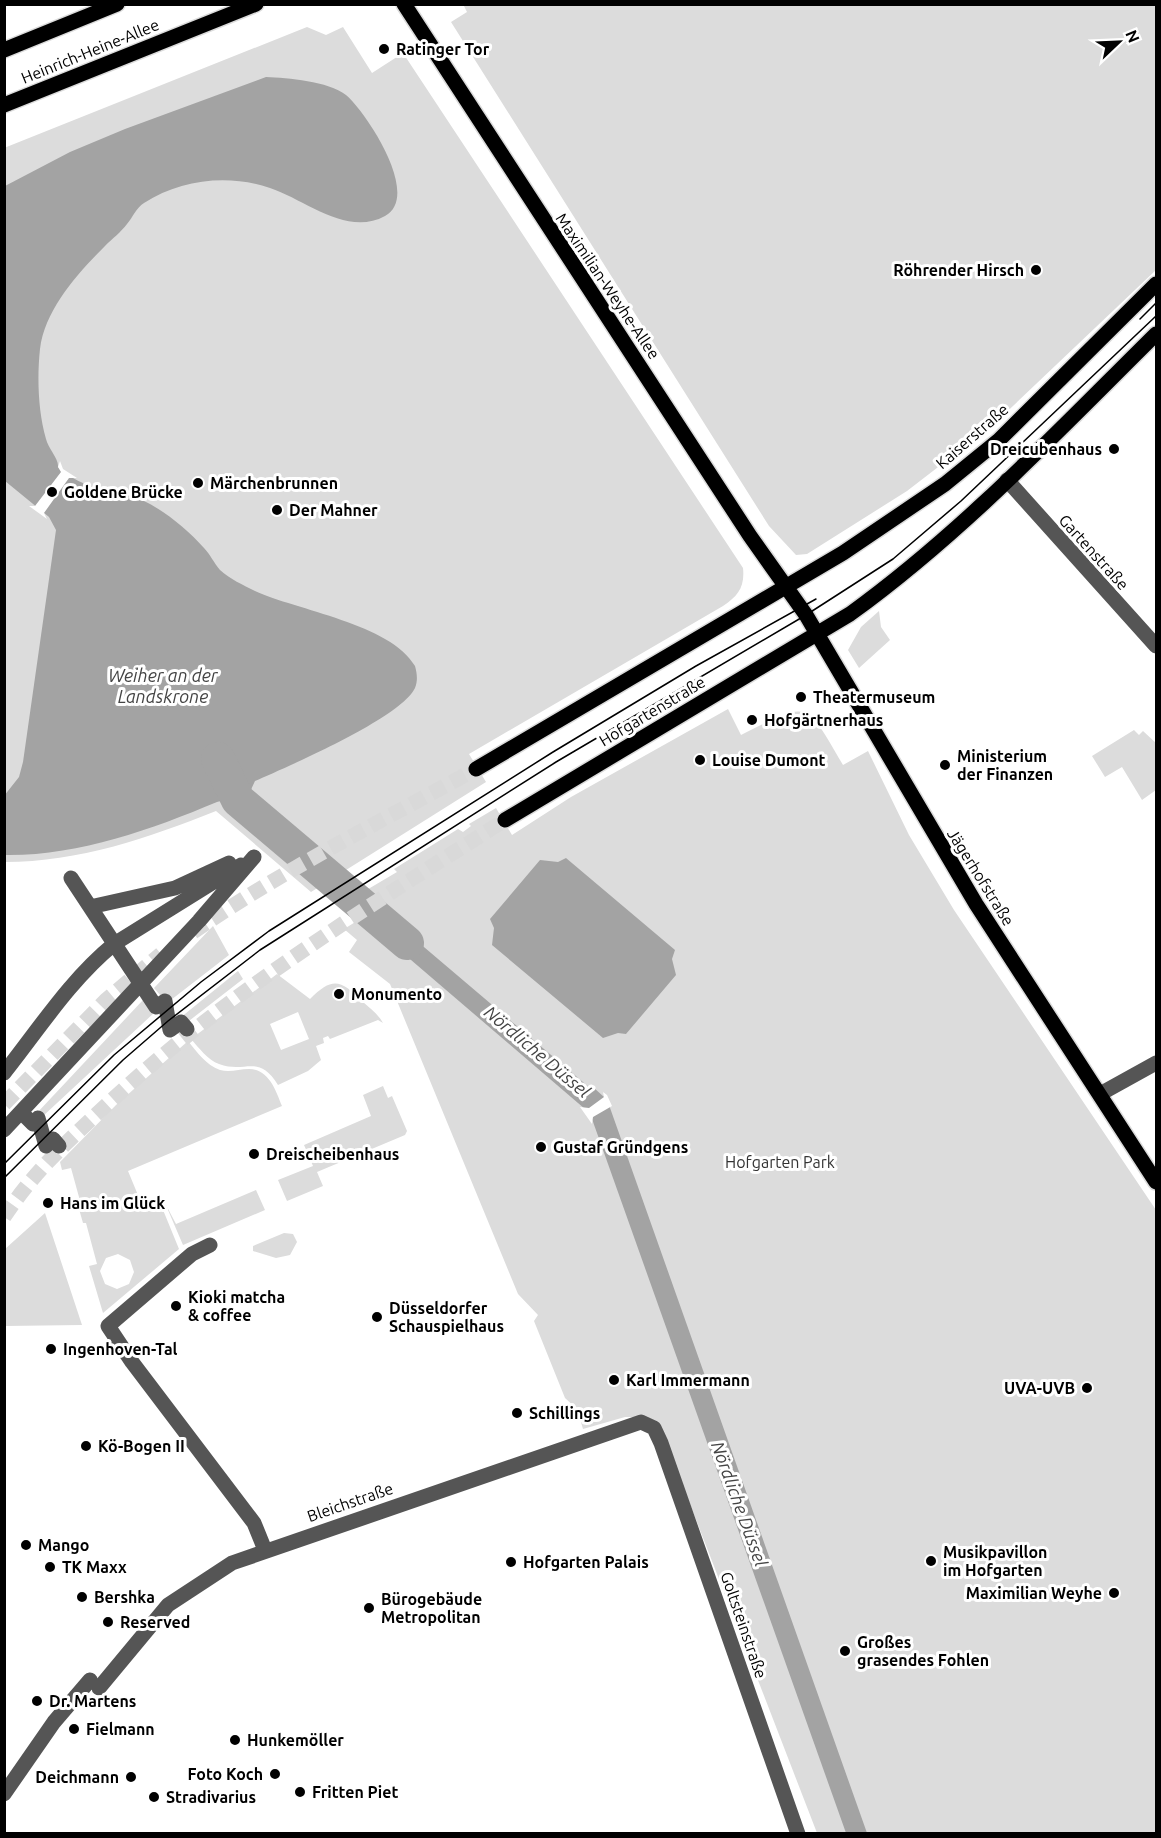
<svg xmlns="http://www.w3.org/2000/svg" width="1161" height="1838" viewBox="0 0 1161 1838" font-family="Ubuntu,sans-serif">
<style>
.green{fill:#dcdcdc;fill-rule:evenodd}
.water{fill:#a3a3a3}
.pier{fill:#fff}
.lines{fill:none;stroke-linecap:round;stroke-linejoin:round}
.river{stroke:#a3a3a3;stroke-width:34}
.major-tunnel{stroke:#d9d9d9;stroke-width:15;stroke-dasharray:15 8;stroke-linecap:butt}
.major-casing{stroke:#dbdbdb;stroke-width:18}
.minor{stroke:#555;stroke-width:15}
.major{stroke:#000;stroke-width:15}
.tram{stroke:#000;stroke-width:1.5}
.poi-dot{fill:#000;stroke:#fff;stroke-width:2}
.labels{text-anchor:middle;stroke-width:6;stroke-linejoin:round;paint-order:stroke}
.poi-label{font-size:16px;font-weight:bold;fill:#000;stroke:#fff;text-anchor:start}
.street-label{font-size:16px;fill:#000;stroke:#fff}
.park-label{font-size:16px;fill:#333;stroke:#fff}
.water-label{font-size:18px;font-style:italic;fill:#444;stroke:#fff}
</style>
<rect width="100%" height="100%" fill="#fff"/>
<path class="green" d="M463 4 1156 5V270L994 424 907 491 807 554 796 555 769 526 451 22 467 12Z
M307 27 326 35 343 27 372 73 403 53 743 568C745 587 738 596 723 606L469 754 486 782 311 892 216 811C148 838 79 862 5 862L4 148Z
M879 611 881 627 890 640 859 668 848 650 861 627Z
M728 709 741 735C810 701 804 698 843 765L868 751 909 835 954 910 1156 1210 1155 1834 817 1833 661 1429 638 1417H625L583 1429 577 1409 565 1398 534 1321 538 1315 518 1294 390 984 349 952 357 940 344 929 370 913 353 898 397 872 394 869 458 829 463 832 471 826 469 824 496 808 512 835 571 797Z
M1134 730 1139 735 1143 731 1156 743V790L1142 800 1122 767 1105 777 1092 756Z
M213 926 229 955 167 1003 154 988Z
M238 971 243 979 185 1024 180 1018Z
M277 974 310 999C333 976 341 980 363 1002 370 1008 378 1014 383 1023L378 1020 330 1039 328 1036 323 1038 324 1043 316 1046 321 1060 308 1071 278 1085C258 1053 246 1074 219 1064 208 1060 199 1048 191 1039ZM298 1012 309 1039 281 1050 270 1024Z
M143 1000 155 1012 42 1117 37 1113Z
M188 1041C197 1052 206 1065 220 1070 230 1073 239 1069 249 1069 269 1069 276 1091 282 1106L128 1171 145 1212 161 1205 179 1249 103 1313 89 1266 97 1264 86 1223H83L79 1209 82 1208 71 1168 62 1170 60 1162 116 1105ZM118 1254 130 1260 134 1272 129 1284 117 1289 105 1284 100 1271 106 1258Z
M383 1086 388 1098 392 1096 407 1131 405 1135 317 1172 323 1186 287 1201 278 1180 313 1166 304 1145 371 1116 363 1095Z
M256 1190 265 1210 183 1245 165 1203 176 1224Z
M45 1213 82 1325 5 1326V1249Z
M284 1233 293 1234 297 1242 290 1255 276 1258 253 1251V1246Z"/>
<path class="water" d="M266 77C288 78 328 81 346 95 366 112 422 196 385 216 347 237 306 200 270 188 229 174 181 179 144 203 136 208 133 217 127 224 121 232 112 239 105 246 78 273 45 309 40 349 37 377 38 411 46 439 48 448 59 459 58 467 87 493 111 487 142 500 164 510 188 530 204 548 210 554 214 563 220 570 230 579 243 585 255 591 296 610 391 624 415 666 417 673 418 681 415 688 401 718 287 767 255 781L248 796 229 805 224 800 217 802C150 830 78 856 5 855L4 796 19 777 23 762 56 530 49 517 5 481V186L70 152 125 129Z
M255 803 286 830 271 840 237 811Z
M295 838 340 876 325 886 280 848Z
M566 858 675 950 672 959 676 975 626 1034 618 1033 603 1038 492 945 494 928 490 919 540 860 558 862Z
M378 908 590 1088 593 1087 604 1097 609 1105 867 1833H846L592 1119 585 1109 362 918Z"/>
<path class="pier" d="M60 461 63 469 77 478H69L44 513 47 519 29 506H35L61 472 58 467Z
M603 1092 607 1095 612 1106 593 1117 592 1124 580 1107 589 1108 604 1097Z"/>
<g class="lines">
<path class="river" d="M218 759 238 800 407 943"/>
<path class="major-tunnel" d="M193 932C283 870 380 822 476 769
M4 1104 106 1000 161 954
M4 1217C34 1171 72 1137 112 1100 231 990 368 907 505 820"/>
<defs>
<path id="major" d="M404 4 750 536 806 615 976 904 1156 1182
M4 50 117 4
M4 105 256 4
M476 769 843 553 945 484 999 440 1156 284
M505 820 850 614C962 533 1058 431 1156 334"/>
</defs>
<use href="#major" class="major-casing"/>
<path class="minor" d="M1007 480 1156 646
M71 878 156 1007 165 1001 170 1030 181 1022 187 1029
M90 907 175 888 229 863
M4 1073C39 1029 70 980 114 944L241 865
M1100 1094 1156 1063
M21 1112 33 1124 38 1118 46 1146 53 1139 59 1146
M4 1130 199 921 254 857
M210 1245 192 1254 108 1326 132 1362 254 1523 265 1550
M99 1688 168 1605 232 1563 641 1422 654 1428 661 1443 798 1834
M4 1794 54 1722 90 1680"/>
<use href="#major" class="major"/>
<path class="tram" d="M1140 319 1156 303
M4 1164 114 1055 201 982 269 931 553 752 696 666 816 599
M4 1178 123 1060 168 1021 260 950 556 762 806 615 893 559 961 501 1156 316"/>
</g>
<g class="poi-dot">
<circle cx="384" cy="49" r="6"/>
<circle cx="1036" cy="270" r="6"/>
<circle cx="1114" cy="449" r="6"/>
<circle cx="198" cy="483" r="6"/>
<circle cx="52" cy="492" r="6"/>
<circle cx="277" cy="510" r="6"/>
<circle cx="801" cy="697" r="6"/>
<circle cx="752" cy="720" r="6"/>
<circle cx="700" cy="760" r="6"/>
<circle cx="945" cy="765" r="6"/>
<circle cx="339" cy="994" r="6"/>
<circle cx="541" cy="1147" r="6"/>
<circle cx="254" cy="1154" r="6"/>
<circle cx="48" cy="1203" r="6"/>
<circle cx="176" cy="1306" r="6"/>
<circle cx="377" cy="1317" r="6"/>
<circle cx="51" cy="1349" r="6"/>
<circle cx="614" cy="1380" r="6"/>
<circle cx="1087" cy="1388" r="6"/>
<circle cx="517" cy="1413" r="6"/>
<circle cx="86" cy="1446" r="6"/>
<circle cx="26" cy="1545" r="6"/>
<circle cx="931" cy="1561" r="6"/>
<circle cx="511" cy="1562" r="6"/>
<circle cx="50" cy="1567" r="6"/>
<circle cx="1114" cy="1593" r="6"/>
<circle cx="82" cy="1597" r="6"/>
<circle cx="369" cy="1608" r="6"/>
<circle cx="108" cy="1622" r="6"/>
<circle cx="845" cy="1651" r="6"/>
<circle cx="37" cy="1701" r="6"/>
<circle cx="74" cy="1729" r="6"/>
<circle cx="235" cy="1740" r="6"/>
<circle cx="275" cy="1774" r="6"/>
<circle cx="131" cy="1777" r="6"/>
<circle cx="300" cy="1792" r="6"/>
<circle cx="154" cy="1797" r="6"/>
</g>
<g class="labels">
<g class="poi-label">
<text x="396" y="55">Ratinger Tor</text>
<text x="1024" y="276" text-anchor="end">Röhrender Hirsch</text>
<text x="1102" y="455" text-anchor="end">Dreicubenhaus</text>
<text x="210" y="489">Märchenbrunnen</text>
<text x="64" y="498">Goldene Brücke</text>
<text x="289" y="516">Der Mahner</text>
<text x="813" y="703">Theatermuseum</text>
<text x="764" y="726">Hofgärtnerhaus</text>
<text x="957" y="762">Ministerium<tspan x="957" dy="18">der Finanzen</tspan></text>
<text x="712" y="766">Louise Dumont</text>
<text x="351" y="1000">Monumento</text>
<text x="553" y="1153">Gustaf Gründgens</text>
<text x="266" y="1160">Dreischeibenhaus</text>
<text x="60" y="1209">Hans im Glück</text>
<text x="188" y="1303">Kioki matcha<tspan x="188" dy="18">&amp; coffee</tspan></text>
<text x="389" y="1314">Düsseldorfer<tspan x="389" dy="18">Schauspielhaus</tspan></text>
<text x="63" y="1355">Ingenhoven-Tal</text>
<text x="626" y="1386">Karl Immermann</text>
<text x="1075" y="1394" text-anchor="end">UVA-UVB</text>
<text x="529" y="1419">Schillings</text>
<text x="98" y="1452">Kö-Bogen II</text>
<text x="38" y="1551">Mango</text>
<text x="943" y="1558">Musikpavillon<tspan x="943" dy="18">im Hofgarten</tspan></text>
<text x="523" y="1568">Hofgarten Palais</text>
<text x="62" y="1573">TK Maxx</text>
<text x="1102" y="1599" text-anchor="end">Maximilian Weyhe</text>
<text x="94" y="1603">Bershka</text>
<text x="381" y="1605">Bürogebäude<tspan x="381" dy="18">Metropolitan</tspan></text>
<text x="120" y="1628">Reserved</text>
<text x="857" y="1648">Großes<tspan x="857" dy="18">grasendes Fohlen</tspan></text>
<text x="49" y="1707">Dr. Martens</text>
<text x="86" y="1735">Fielmann</text>
<text x="247" y="1746">Hunkemöller</text>
<text x="263" y="1780" text-anchor="end">Foto Koch</text>
<text x="119" y="1783" text-anchor="end">Deichmann</text>
<text x="312" y="1798">Fritten Piet</text>
<text x="166" y="1803">Stradivarius</text>
</g>
<g class="street-label">
<text transform="translate(90 51) rotate(-22)" y="6">Heinrich-Heine-Allee</text>
<text transform="translate(608 286) rotate(56)" y="6">Maximilian-Weyhe-Allee</text>
<text transform="translate(972 436) rotate(-41)" y="6">Kaiserstraße</text>
<text transform="translate(1094 552) rotate(48)" y="6">Gartenstraße</text>
<text transform="translate(652 711) rotate(-31)" y="6">Hofgartenstraße</text>
<text transform="translate(981 877) rotate(58)" y="6">Jägerhofstraße</text>
<text transform="translate(350 1502) rotate(-19)" y="6">Bleichstraße</text>
<text transform="translate(744 1625) rotate(71)" y="6">Goltsteinstraße</text>
</g>
<g class="park-label">
<text x="780" y="1168">Hofgarten Park</text>
</g>
<g class="water-label">
<text x="163" y="682">Weiher an der<tspan x="163" dy="21">Landskrone</tspan></text>
<text transform="translate(537 1052) rotate(40)" y="6">Nördliche Düssel</text>
<text transform="translate(739 1504) rotate(70)" y="6">Nördliche Düssel</text>
</g>
</g>
<rect width="1161" height="1838" fill="none" stroke="#000000" stroke-width="12"/>
<g transform="translate(1119 42) rotate(67)" stroke="#ffffff" stroke-width="4.5" paint-order="stroke">
<path d="M0-4.5L10 22L0 15L-10 22Z" fill="#000000"/>
<text y="-9" font-size="16" font-weight="bold" text-anchor="middle" fill="#000000">N</text>
</g>
</svg>
